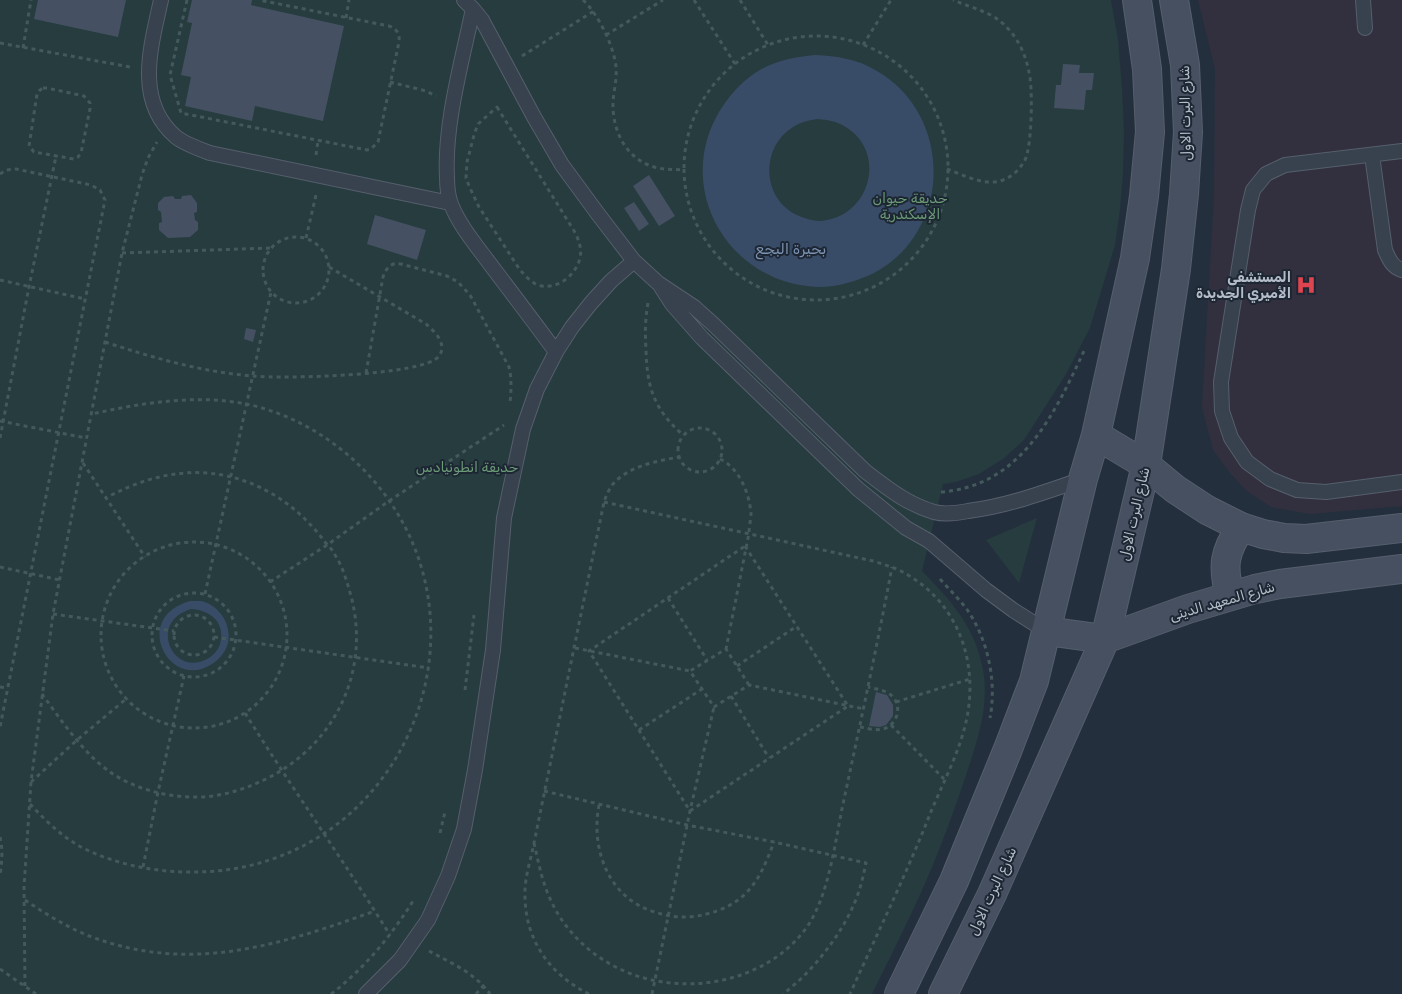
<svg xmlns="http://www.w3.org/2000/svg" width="1402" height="994" viewBox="0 0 1402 994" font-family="Rubik,Cairo,sans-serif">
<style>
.medical{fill:#32303f}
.green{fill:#263c3f}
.water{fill:#394c67;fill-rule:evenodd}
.building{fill:#455162}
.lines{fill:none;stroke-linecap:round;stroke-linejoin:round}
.lane-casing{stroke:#565f6c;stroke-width:16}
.secondary-casing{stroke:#565f6c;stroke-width:30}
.path{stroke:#44595c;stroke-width:3;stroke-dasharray:4 4;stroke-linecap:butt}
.lane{stroke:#38414e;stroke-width:14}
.secondary{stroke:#465061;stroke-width:28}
.labels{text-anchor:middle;stroke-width:4;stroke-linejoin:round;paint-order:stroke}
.street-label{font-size:14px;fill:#b4bcc9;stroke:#1d2633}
.park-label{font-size:14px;fill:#6b9a76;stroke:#1d2633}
.poi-label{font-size:14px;font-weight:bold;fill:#b4bcc9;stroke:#1d2633;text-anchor:end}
.water-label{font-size:15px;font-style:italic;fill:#7c92b1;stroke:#1d2633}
</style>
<rect width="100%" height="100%" fill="#242f3e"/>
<path class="medical" d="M1198 0H1402V506L1310 514 1271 507 1248 492 1231 474 1213 450 1202 407 1214 196 1215 69Z"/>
<path class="green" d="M0 0H1111L1118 40 1122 88 1124 132 1123 173 1120 209 1115 245 1090 328 1066 374 1024 440 1003 459 979 474 956 482 943 484 922 571C952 602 975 626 983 670 990 708 976 745 964 781 949 826 932 870 912 912 899 940 885 967 872 994H0Z
M1037 518 1019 583 986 540Z"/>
<path class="water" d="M815 55C837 56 858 59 877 71 953 115 953 231 874 273 857 281 838 287 819 287 730 285 673 190 719 112 728 97 740 83 755 73 773 61 794 57 815 55ZM818 119C827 120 836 121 844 126 888 151 871 216 822 221 814 221 806 219 799 216 762 201 759 148 793 127 801 122 809 120 818 119Z
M190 601C193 601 198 601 201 601 219 605 232 624 228 643 226 651 220 659 212 664 170 692 130 618 190 601ZM191 609C210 610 226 622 220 644 218 651 212 657 205 660 172 675 148 622 191 609Z"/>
<path class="building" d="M38 0H126L118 37 34 19Z
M192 0H252L251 5 344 26 323 121 255 106 252 121 185 106 191 77 181 75 192 23 187 22Z
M1063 64 1080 65 1079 73H1094L1092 90H1086L1084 110 1054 108 1056 85H1061Z
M649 175 675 216 659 226 633 186Z
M191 195 197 203V212L194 213 195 220 198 222V230L190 237 168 238 159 230V223L162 222 161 212 158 210V203L164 197 173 196 175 199H181L182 196Z
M634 202 649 224 639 231 624 208Z
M375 215 426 230 417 260 367 244Z
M246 328 256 330 253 342 244 339Z
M876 692 887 695 893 705V716L886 725 880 727 869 726Z"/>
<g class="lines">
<defs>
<path id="lane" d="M161 0C151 46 134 101 176 137 185 144 199 149 210 153L450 203
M464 0 473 9 482 20 534 117 562 165 598 214 634 261 658 283 694 307 713 324 865 471C887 488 907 504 934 512 945 515 957 513 968 511 1008 506 1045 492 1083 479
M1363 0 1365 28
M473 9C462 61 444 125 447 177 447 186 448 196 451 204 459 225 476 245 490 264 512 293 534 322 556 352
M1402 151 1285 165 1266 174 1253 190 1248 210 1221 382 1222 411 1231 438 1247 462 1270 479 1297 490 1326 492 1402 482
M1372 155 1385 250C1389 259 1392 267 1402 270
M661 287 672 304 702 338 858 489 906 528 929 541 986 590 1013 610 1046 631
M366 994 400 960 428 920 448 876 464 829 475 770 493 650 504 518 523 429 537 389 556 352 572 327 591 303 611 281 634 261"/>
<path id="secondary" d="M1096 435 1146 465 1175 489 1207 510 1241 527 1263 534 1284 538 1306 539 1402 528
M1230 596C1222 566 1224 552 1241 527
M1046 631 1105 639 1188 609 1255 589 1280 584 1402 569
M899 994 954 881 1008 749 1034 681 1083 479 1096 435 1135 258 1144 196 1150 132 1147 69 1137 0
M943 994 992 894 1105 639 1146 465 1176 269 1184 194 1188 132 1185 65 1174 0"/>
</defs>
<use href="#lane" class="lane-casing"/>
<use href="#secondary" class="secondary-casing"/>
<path class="path" d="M187 0 170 75 181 113 367 150 371 149 378 142 399 42C400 34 397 29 389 26L259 0
M583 0C598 14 614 46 616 67 617 79 614 90 613 101 612 130 625 158 654 167 664 170 674 169 684 170
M694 0 735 64
M740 0 768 45
M346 18 349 0
M606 35 663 0
M684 168a132 132 0 1 1 264 0a132 132 0 1 1-264 0Z
M0 43 130 67
M863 45 891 0
M23 48 31 0
M522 56 594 11
M390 82 426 91 436 96
M43 88H47L84 96 90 103V109L81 153 78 157 74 159 34 152 29 146 37 94 40 90Z
M497 107 576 234C579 242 582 249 580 258 576 275 557 291 538 285 530 282 525 275 520 270L479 207 469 186 466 178 467 162 474 135 478 124Z
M316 155 318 141
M947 169C964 175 985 187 1003 180 1012 177 1020 169 1025 160 1032 146 1033 88 1029 72 1026 57 1020 42 1010 31 995 12 974 9 953 0
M0 174 6 170 16 169 91 185 100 190 105 200 0 727
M263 270a33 33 0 1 1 66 0a33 33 0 1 1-66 0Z
M306 238 316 195
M122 253 271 248
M0 280 85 299
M648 303C645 319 645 334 646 350 647 388 654 409 683 435
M105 342C154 358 202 372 253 376 281 379 425 376 439 356 448 344 434 331 426 324L329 267
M366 373 383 277C386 268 391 262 401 264L447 276 458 282 470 295 509 367C512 379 511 391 510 404
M0 421 86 438
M678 450a22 22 0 1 1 44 0a22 22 0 1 1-44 0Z
M0 438 29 287 56 156
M720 459C739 468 749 492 751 513 751 519 749 526 749 533L726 649
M83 463 145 557
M941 492C1021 486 1054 415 1084 351L1087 352
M604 502 873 561C885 565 897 568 908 575 960 606 979 665 966 722 959 753 942 785 930 814 906 875 877 934 850 994
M101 635a93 93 0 1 1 186 0a93 93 0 1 1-186 0Z
M745 546 848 706 690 811 589 651Z
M0 567 60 580
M940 579C949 589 958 598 966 608 988 639 997 681 990 718
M270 582 327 545 389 501 504 425
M152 635a42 42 0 1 1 84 0a42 42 0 1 1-84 0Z
M205 594 271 292
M668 598 707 660
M53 614 174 631
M174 635a20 20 0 1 1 40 0a20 20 0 1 1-40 0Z
M214 637 429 668
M575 648 690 671
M737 666 797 626
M749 685 726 649 690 671 714 707 749 685 864 709
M0 687 8 688
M465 690 474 615
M42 694C61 720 84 754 110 772 136 790 170 798 201 797 224 796 245 789 266 779 335 745 371 671 351 596 347 582 343 567 335 555 333 550 329 547 325 542 310 522 292 505 269 492 215 462 159 469 106 498
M731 696 769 758
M896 702 970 679
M245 713C292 788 343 860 390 935
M891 725 944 779
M860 727C867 728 876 731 883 729 898 725 903 705 891 695 885 690 876 689 868 687
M639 730 702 689
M31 782 77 740 126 699
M544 791 687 825 774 842 866 863C863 877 860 891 854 904 840 937 811 973 783 994
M30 804C45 820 61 836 81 847 116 865 158 873 197 872 405 869 509 617 362 468 331 437 290 413 246 404 196 394 141 403 92 414
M599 805C598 811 597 817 597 824 596 863 616 901 655 912 669 917 682 918 697 916 715 913 734 906 747 892 761 877 767 860 774 842
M440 833 445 812
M0 837C3 850 2 862 0 875
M534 843C538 860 541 877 548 894 565 936 601 966 644 978 702 994 771 977 807 927 829 895 835 842 843 804 860 725 877 646 892 567
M143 867 158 792 184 676
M25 900C46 914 68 928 92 937 191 974 280 945 375 911
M429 951C451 963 475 973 490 994
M0 969 36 994
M25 986 24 887 31 782 53 614 122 253 142 175 148 158 157 142
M331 994C364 969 391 936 413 901
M476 994 484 985
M589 994C549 974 524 939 525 892 525 876 531 859 534 843L604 502C606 496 609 489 613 484 629 466 657 461 679 457
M652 994 690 811 714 707"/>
<use href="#lane" class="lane"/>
<use href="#secondary" class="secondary"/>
</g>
<defs>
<symbol id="hospital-bare" viewBox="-9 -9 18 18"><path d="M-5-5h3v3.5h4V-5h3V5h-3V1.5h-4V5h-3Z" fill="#e0444e" stroke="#1d2633" stroke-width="2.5" paint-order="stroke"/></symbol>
</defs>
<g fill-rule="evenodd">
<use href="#hospital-bare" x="1292" y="271" width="28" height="28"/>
</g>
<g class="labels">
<g class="street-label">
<text transform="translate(1185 113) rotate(-91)" y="5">شارع البرت الاول</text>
<text transform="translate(1134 514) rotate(-77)" y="5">شارع البرت الاول</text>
<text transform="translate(1222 601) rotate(-16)" y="5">شارع المعهد الدينى</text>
<text transform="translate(992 891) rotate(-65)" y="5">شارع البرت الاول</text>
</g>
<g class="park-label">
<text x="910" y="203">حديقة حيوان<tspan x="910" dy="16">الإسكندرية</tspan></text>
<text x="467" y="472">حديقة انطونيادس</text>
</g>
<g class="poi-label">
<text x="1291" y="282">المستشفى<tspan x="1291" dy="16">الأميري الجديدة</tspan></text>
</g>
<g class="water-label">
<text x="791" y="254">بحيرة البجع</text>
</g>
</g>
</svg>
